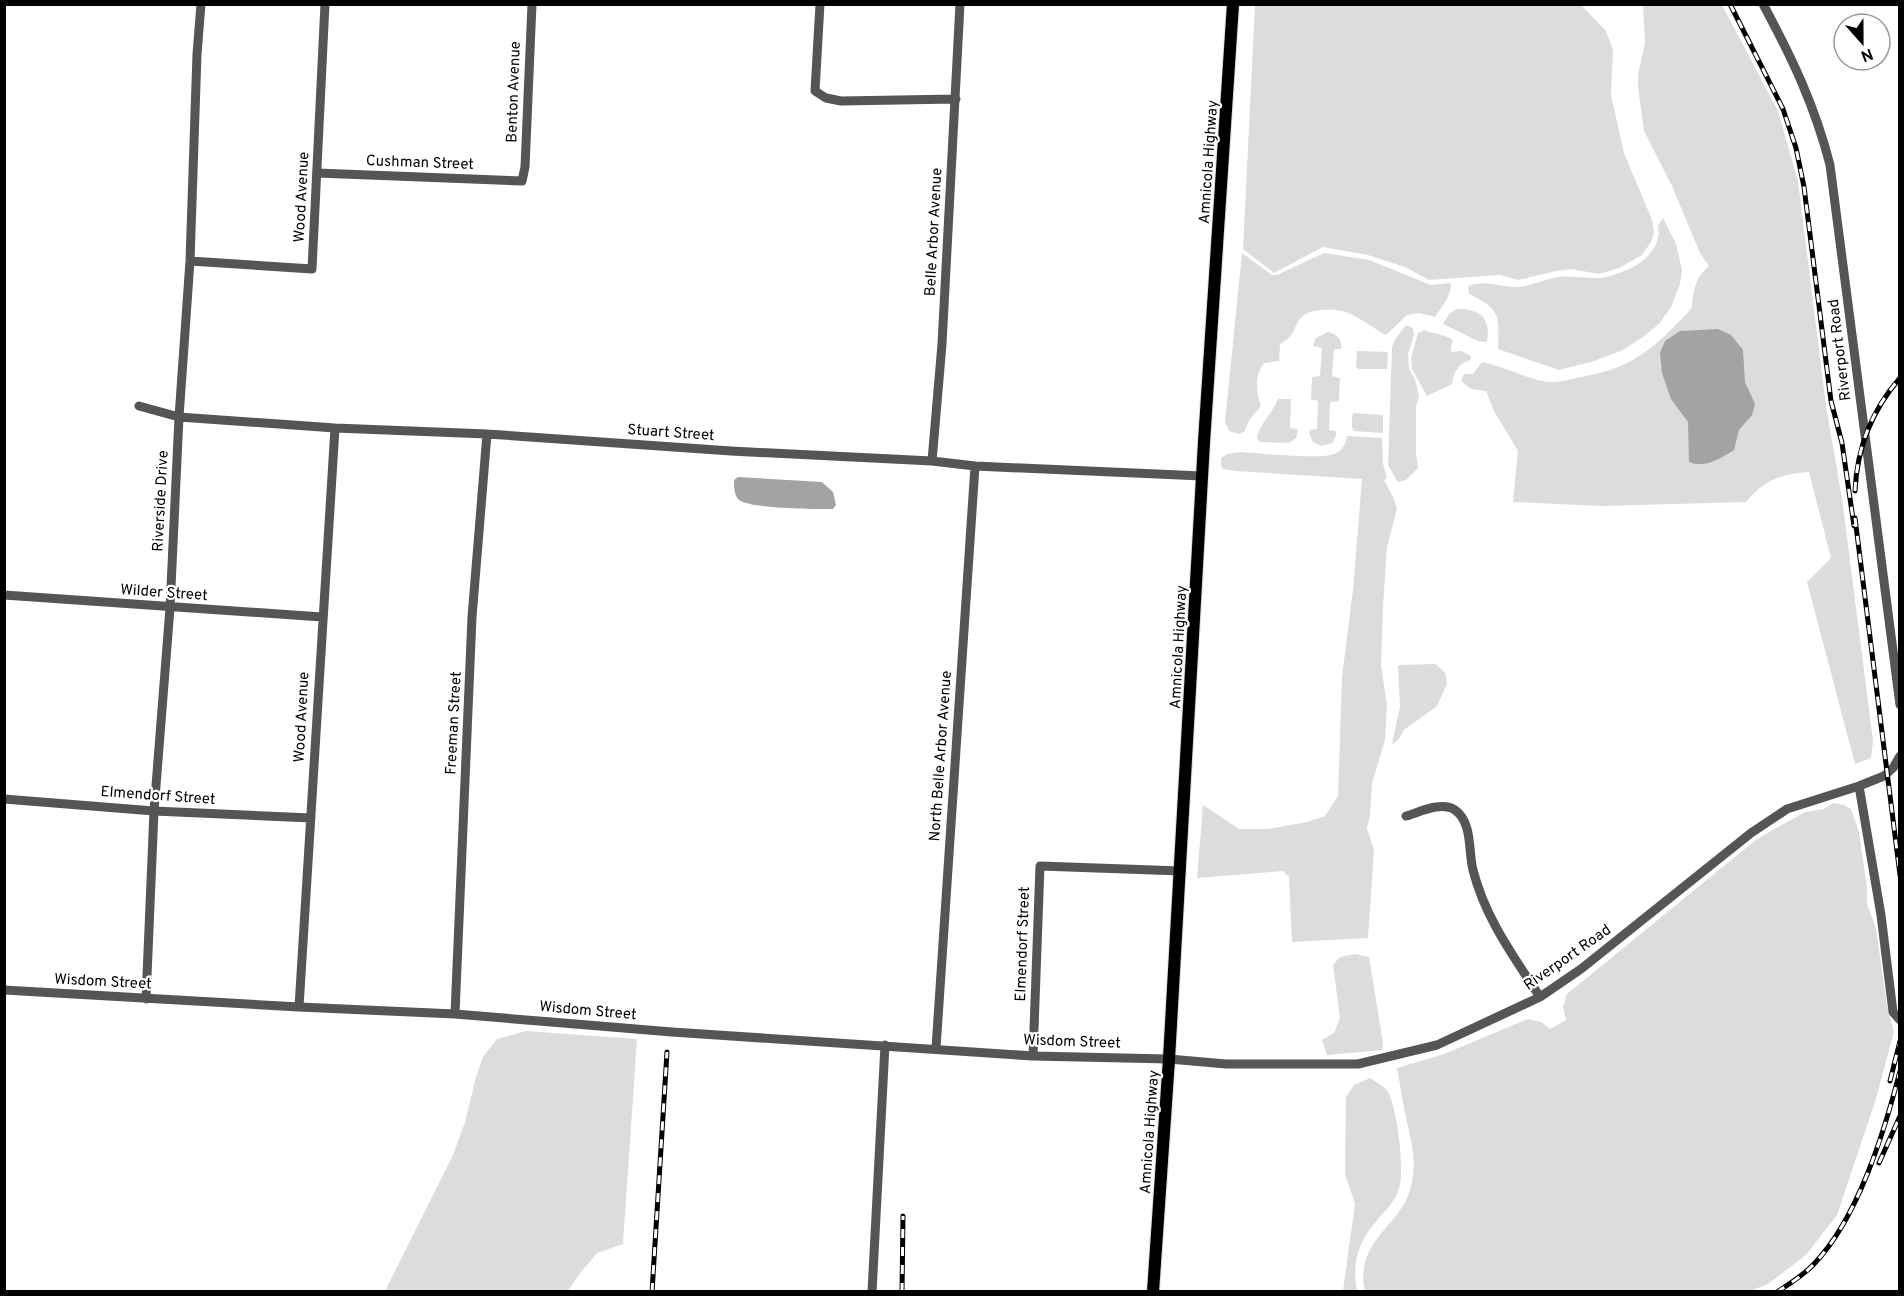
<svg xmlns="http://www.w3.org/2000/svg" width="1904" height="1296" viewBox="0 0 1904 1296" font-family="Overpass,sans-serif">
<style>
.green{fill:#dcdcdc}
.water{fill:#a3a3a3}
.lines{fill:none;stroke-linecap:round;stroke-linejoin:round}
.major-casing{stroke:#dbdbdb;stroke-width:14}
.minor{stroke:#555;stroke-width:9}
.major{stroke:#000;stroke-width:12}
.rail-casing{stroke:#000;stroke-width:5}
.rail{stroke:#fff;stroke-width:3;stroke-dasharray:9;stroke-linecap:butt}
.labels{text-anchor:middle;stroke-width:4.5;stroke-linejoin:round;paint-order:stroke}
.street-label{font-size:15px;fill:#000;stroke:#fff}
</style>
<rect width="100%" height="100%" fill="#fff"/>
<path class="green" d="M1255 5H1581L1606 31 1613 50 1611 95 1624 153 1652 220 1654 233 1651 242 1642 255 1619 268 1599 274 1571 269 1556 271 1518 280 1500 275 1429 280 1405 267 1368 255 1323 247 1274 273 1243 249Z
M1643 5H1722L1778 111 1798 181 1826 406 1842 498 1873 741 1871 758 1855 764 1807 582 1831 558 1809 472C1781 474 1764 480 1746 502L1601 506 1513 502 1518 451 1494 411 1486 391 1471 389 1461 381 1464 374H1473L1482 362C1504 366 1526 379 1548 382 1559 383 1571 379 1581 377 1595 374 1611 371 1625 364 1651 352 1673 328 1692 308 1693 291 1695 278 1709 266L1700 253 1672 186 1644 131 1638 87V75L1645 43Z
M1663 218 1676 244 1682 270 1680 284 1671 307 1659 324 1643 337 1621 351 1594 361 1559 370 1498 349C1499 315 1501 310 1469 294L1468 286C1486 279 1500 288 1518 287 1532 286 1545 279 1559 277 1573 275 1593 280 1605 277 1631 272 1664 254 1658 225Z
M1242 253 1272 275H1277L1324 253 1369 260 1431 285 1451 283C1451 297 1442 306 1435 317L1419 313 1407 315 1386 335C1364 323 1349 306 1322 310 1317 310 1307 312 1303 316 1293 324 1296 337 1280 344L1279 361 1264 363C1254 376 1256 391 1261 406L1250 419 1244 432 1239 434 1229 431 1225 422Z
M1457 309C1480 309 1491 317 1487 342L1478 341 1443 324 1449 314Z
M1406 325 1413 328 1414 335 1408 354 1409 369 1415 379 1419 397 1416 406V452L1418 468 1406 480 1399 482 1397 481 1388 465 1392 347 1396 338Z
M1424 330C1434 334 1444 334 1453 340L1451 346V352L1461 351 1471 356 1470 360C1459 363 1453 373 1452 384L1427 396 1412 369 1411 358 1418 333Z
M1328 332C1337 334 1343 340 1341 349H1334L1332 376 1340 378 1339 401 1330 402 1329 430 1336 431V436L1332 443 1321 446 1313 442 1309 433 1310 430 1317 429 1318 401 1311 399 1312 377 1320 376 1322 348 1313 346 1316 338Z
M1357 351 1387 352 1388 354 1387 369H1358L1356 366Z
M1278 399H1291L1290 428 1298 429 1296 438 1289 443 1260 442 1257 438C1259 424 1273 413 1278 399Z
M1354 413 1383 415V433L1354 431 1352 428V416Z
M1347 436 1382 438 1383 464 1387 478 1384 480 1393 497 1397 509 1387 547 1383 605 1381 666 1387 705 1385 740 1372 783 1370 816 1367 828 1374 850 1368 938 1292 942 1289 877 1283 871 1197 878 1203 805 1239 829H1268L1307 822 1325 816 1338 796 1342 677 1353 590 1362 479 1236 471 1223 469 1221 466V458L1227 454 1240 452C1257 453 1321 460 1334 454 1342 451 1346 444 1347 436Z
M1435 664 1445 672 1447 684 1437 706 1404 730 1398 740 1392 744 1400 707 1398 665Z
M1833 803 1844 805 1851 809 1859 832 1867 888V904L1876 928 1887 1007 1894 1032 1875 1102 1837 1215 1806 1255 1768 1284 1750 1291 1365 1292C1353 1238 1405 1226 1412 1182 1417 1157 1410 1137 1405 1113 1402 1098 1400 1083 1397 1068L1444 1054 1528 1019 1541 1022 1550 1029 1566 1020 1563 1007 1567 994 1757 839 1805 812 1824 809Z
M1355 954 1369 957 1383 1043 1382 1050 1327 1055 1322 1040 1334 1033 1340 1018 1333 965 1340 957Z
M526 1031 637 1039 623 1244 597 1253 578 1276 568 1291H385L453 1155 465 1122 476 1077 483 1057 497 1039Z
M1370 1078C1376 1082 1384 1086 1388 1092 1397 1108 1405 1171 1399 1188 1396 1200 1386 1210 1378 1219 1358 1242 1352 1261 1357 1291H1343L1355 1204 1345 1174 1346 1097 1354 1085Z"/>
<path class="water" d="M1718 329 1731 335 1743 350 1745 382 1755 404 1752 415 1739 430 1734 450C1721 458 1705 469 1689 462L1688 422 1671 399 1662 373 1660 353 1665 341 1680 331Z
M738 477 822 482 833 492 836 505 833 509C817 509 746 509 738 499 734 494 734 486 734 480Z"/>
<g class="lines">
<defs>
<path id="major" d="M1153 1292 1169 1059 1204 442 1233 4"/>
</defs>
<use href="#major" class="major-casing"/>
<path class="minor" d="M820 4 815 91 826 98 841 101 956 99
M1763 4C1792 58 1815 106 1830 165L1900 705
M317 173 522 181 525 167 532 4
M190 261 312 269 325 4
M139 406 179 417 335 428 487 434 731 451 932 461 975 466 1202 476
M932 461 942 344 960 4
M4 595 322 617
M1859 786 1881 915 1893 1012 1900 1020
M4 799 154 811 311 818
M1406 816C1420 812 1441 801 1455 810 1473 823 1468 851 1473 870 1485 918 1514 957 1540 997
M4 990 299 1007 455 1014 672 1032 1033 1056 1169 1059 1226 1064H1358L1437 1045 1540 997 1581 969 1751 833 1787 809 1859 786 1884 776 1893 768 1900 756
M146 999 154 811 170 608 179 417 190 261 197 54 201 4
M299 1007 335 428
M455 1014 472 617 487 434
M936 1048 975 466
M1033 1056 1040 866 1181 871
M872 1292 885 1045"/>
<use href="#major" class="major"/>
<defs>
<path id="rail" d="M1730 4 1783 109 1796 148 1804 187 1831 401 1842 443 1854 526
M1855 491C1857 448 1871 411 1900 378
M1855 518 1900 875
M1890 1081 1900 1041
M1879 1163 1900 1116
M652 1292 667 1052
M902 1292 903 1216
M1777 1292C1789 1284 1804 1275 1814 1264 1858 1218 1884 1133 1900 1071"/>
</defs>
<use href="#rail" class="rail-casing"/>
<use href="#rail" class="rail"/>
</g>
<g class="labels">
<g class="street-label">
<text transform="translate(513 92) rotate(-88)" y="5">Benton Avenue</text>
<text transform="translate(420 162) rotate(2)" y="5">Cushman Street</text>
<text transform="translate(1208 162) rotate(-86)" y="5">Amnicola Highway</text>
<text transform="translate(301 197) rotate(-87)" y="5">Wood Avenue</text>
<text transform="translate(933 232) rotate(-87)" y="5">Belle Arbor Avenue</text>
<text transform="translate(1839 350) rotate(-97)" y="5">Riverport Road</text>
<text transform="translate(671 432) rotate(4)" y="5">Stuart Street</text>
<text transform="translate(160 501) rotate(-87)" y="5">Riverside Drive</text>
<text transform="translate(164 592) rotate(4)" y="5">Wilder Street</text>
<text transform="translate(1178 647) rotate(-87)" y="5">Amnicola Highway</text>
<text transform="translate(301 717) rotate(-87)" y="5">Wood Avenue</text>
<text transform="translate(453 723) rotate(-87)" y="5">Freeman Street</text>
<text transform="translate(940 756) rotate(-86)" y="5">North Belle Arbor Avenue</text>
<text transform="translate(158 795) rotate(4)" y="5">Elmendorf Street</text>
<text transform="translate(1022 944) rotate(-88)" y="5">Elmendorf Street</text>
<text transform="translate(1567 957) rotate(-35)" y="5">Riverport Road</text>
<text transform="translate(103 981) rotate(3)" y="5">Wisdom Street</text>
<text transform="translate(588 1010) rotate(5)" y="5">Wisdom Street</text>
<text transform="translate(1072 1041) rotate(2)" y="5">Wisdom Street</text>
<text transform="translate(1149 1132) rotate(-86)" y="5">Amnicola Highway</text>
</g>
</g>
<rect width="1904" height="1296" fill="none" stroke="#000000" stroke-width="12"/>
<g transform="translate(1862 42) rotate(159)"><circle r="28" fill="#ffffff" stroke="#999999" stroke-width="1.5"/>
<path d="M0-4.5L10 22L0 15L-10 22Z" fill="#000000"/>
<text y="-9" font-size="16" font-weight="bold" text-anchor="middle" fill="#000000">N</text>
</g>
</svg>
